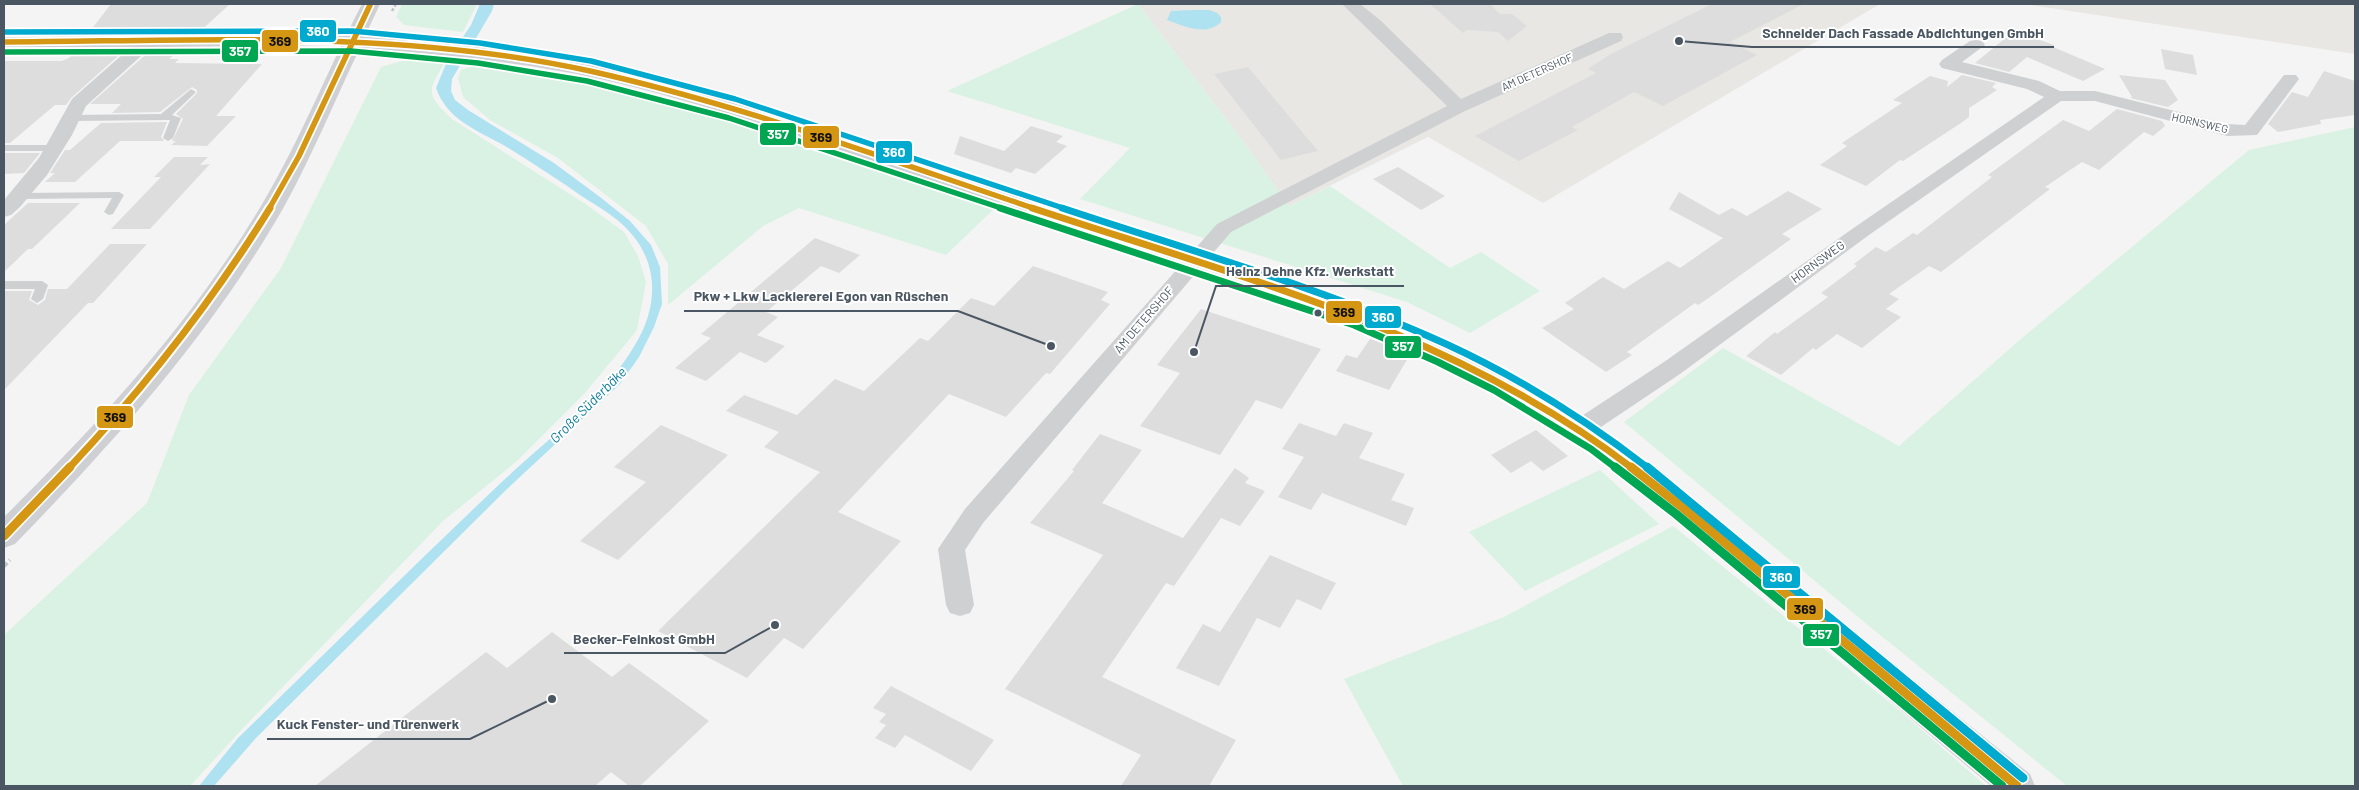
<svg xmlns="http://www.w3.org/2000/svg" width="2359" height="790" viewBox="0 0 2359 790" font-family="Barlow,sans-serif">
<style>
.commercial{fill:#e8e7e3}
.green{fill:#d9f2e3}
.water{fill:#aee2f0}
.building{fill:#ddddde}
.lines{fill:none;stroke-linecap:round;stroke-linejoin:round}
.path-far1{stroke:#bcc7c4;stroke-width:2.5;stroke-dasharray:3 2;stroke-linecap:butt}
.path{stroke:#bcc7c4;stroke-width:4;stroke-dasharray:4.5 3;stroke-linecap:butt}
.service{fill:#ced0d2;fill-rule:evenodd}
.minor{fill:#ced0d2;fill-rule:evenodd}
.secondary{fill:#ced0d4;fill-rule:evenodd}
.bus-1-far2-casing{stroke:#fff;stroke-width:9}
.bus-1-far1-casing{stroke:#fff;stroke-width:11}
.bus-1-casing{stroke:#fff;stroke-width:12}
.bus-2-far2-casing{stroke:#fff;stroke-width:9}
.bus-2-far1-casing{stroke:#fff;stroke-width:11}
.bus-2-casing{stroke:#fff;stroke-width:12}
.bus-3-far2-casing{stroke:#fff;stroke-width:9}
.bus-3-far1-casing{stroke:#fff;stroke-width:11}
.bus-3-casing{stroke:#fff;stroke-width:12}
.bus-1-far2{stroke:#d49613;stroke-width:5.5}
.bus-1-far1{stroke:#d49613;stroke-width:7}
.bus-1{stroke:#d49613;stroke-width:9}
.bus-2-far2{stroke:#00a651;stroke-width:5.5}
.bus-2-far1{stroke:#00a651;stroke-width:7}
.bus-2{stroke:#00a651;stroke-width:9}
.bus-3-far2{stroke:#00a9ce;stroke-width:5.5}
.bus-3-far1{stroke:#00a9ce;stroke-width:7}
.bus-3{stroke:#00a9ce;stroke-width:9}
.bus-dot{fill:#4a5661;stroke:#fff;stroke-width:2}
.labels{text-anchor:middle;stroke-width:4;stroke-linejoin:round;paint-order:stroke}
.far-street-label{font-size:11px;fill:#4a5661;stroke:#fff}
.street-label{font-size:12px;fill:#4a5661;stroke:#fff}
.water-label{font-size:14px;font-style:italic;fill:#0c7c9b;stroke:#fff}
.leader{fill:none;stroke:#4a5661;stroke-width:2}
.callout-dot{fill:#4a5661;stroke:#fff;stroke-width:2}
.callout-label{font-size:14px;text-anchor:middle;font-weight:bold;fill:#4a5661;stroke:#fff;stroke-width:4;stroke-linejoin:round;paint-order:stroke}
.line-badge{stroke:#fff;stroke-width:2}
.badge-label{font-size:14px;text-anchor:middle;font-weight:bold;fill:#fff}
.pale-badge-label{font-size:14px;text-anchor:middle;font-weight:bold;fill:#111}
</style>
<rect width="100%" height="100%" fill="#f4f4f4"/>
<path class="commercial" d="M1138 4H1880L1543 203 1428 137 1289 206 1248 148Z
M2024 4H2355V54Z"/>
<path class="green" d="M402 4H477L463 32 404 25 396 17Z
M1138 4 1248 148 1289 206 1330 186 1450 268 1481 252 1540 291 1470 333 1407 302 1080 199 1130 148 947 91Z
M434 59 446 60C428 92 424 92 452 119L587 205 624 232 638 256 646 282 637 330 584 394 517 461 443 521 246 725 190 786H4V635L147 503 189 395 281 268 381 67 402 61Z
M487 62 608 84 676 100 995 208 946 255 799 208 763 226 668 305V264L646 226 558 158 490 120 463 97 458 78 461 70Z
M2355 127V786H2067L1869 626 1624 422 1723 348 1899 446 2022 338 2249 150Z
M1600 470 1659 524 1525 591 1469 532Z
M1673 526 1899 710 1986 786H1403L1344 679 1504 617Z"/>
<path class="water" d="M480 4H494L492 11 452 79 451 91 455 100 468 110 554 163 600 197 630 221 651 245 660 267 662 304 654 327 639 357 620 384 507 489 256 738 214 786H199L238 738C327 652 415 564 505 479 550 437 604 398 635 345 656 311 660 270 634 237 620 219 602 209 583 197 557 179 531 162 505 146 477 130 447 120 436 88L448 59 471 25Z
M1193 10H1209L1217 13 1221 17V22C1206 37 1184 26 1167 20L1171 11Z"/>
<path class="building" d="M111 4H230L196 35H87Z
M1430 4H1490L1500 14H1512L1527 26 1508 41 1498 32 1467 30 1463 33Z
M1712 4H1804L1730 42 1757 55 1663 106 1634 92 1572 127 1578 130 1519 161 1475 136 1596 73 1588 69 1609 55Z
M2014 31 2054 45 2053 47 2105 69 2083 81 2027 57 2009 72 1975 63Z
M77 49H126L71 98 66 105H55L10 143H4V61H62L69 58Z
M152 49H181L169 59H179L175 63 262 64 216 116H236L207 146 171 145 176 141H172L183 119 176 114 197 93V90L192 87 160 112 112 113 121 104H90Z
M2161 49 2193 55 2197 75 2165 69Z
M1248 67 1318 151 1281 160 1214 74Z
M2324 71 2355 81V115L2320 120 2321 124 2278 132 2268 124 2292 92 2308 97Z
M1962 75 1996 83 1992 87 1997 90 1969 108V117L1961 123 1903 161 1900 160 1866 186 1820 165 1847 146 1842 143 1902 103 1893 100 1930 76 1948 81 1947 87Z
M2119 75 2165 80 2178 100 2168 107 2130 98 2132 97Z
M2117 109 2162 121 2165 126 2153 136 2144 132 2099 170 2082 162 2045 187 2050 189 1941 272 1929 266 1889 294 1899 299 1886 309 1901 317 1862 348 1837 334 1816 350 1813 348 1781 375 1746 356 1775 332 1777 334 1828 297 1821 293 1857 266 1854 264 1876 247 1886 252 1913 233 1917 235 1992 177 1988 175 2063 120 2089 131Z
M167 122 161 137 164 141H120L75 182H45L55 173H50L65 150H70L101 123Z
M1031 126 1063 136 1056 142 1067 146 1035 174 1016 168 1011 173 954 154 960 136 1004 151Z
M4 153H40L24 173 4 174Z
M174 157H208L200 165 210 164 150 229H111L161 177H154Z
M1398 167 1445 196 1421 210 1373 179Z
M1788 191 1822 209 1782 234 1791 239 1710 297 1698 305 1695 303 1627 352 1632 355 1606 372 1542 328 1574 309 1565 303 1603 277 1624 289 1668 261 1680 268 1723 238 1669 209 1679 192 1719 215 1732 208 1747 216Z
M28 203H80L32 249H28L4 272V225Z
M815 238 860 255 839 273 821 266 766 312 778 317 757 335 785 346 766 363 740 352 706 381 675 368 711 338 701 334Z
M110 244H147L93 303H88L4 390V291H32L29 300 38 305 45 300 48 289H67Z
M1033 266 1108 292 1101 300 1110 304 1050 374 1046 373 1006 417 949 394 838 512 901 541 803 649 784 638 747 678 658 631 820 472 764 447 779 432 726 411 744 395 797 415 835 379 864 391 920 338 928 341 971 298 994 306Z
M1201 309 1321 349 1282 409 1256 400 1220 455 1140 426 1180 373 1157 365Z
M1370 339 1411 353 1389 390 1336 371 1346 355 1357 358Z
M1299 423 1336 436 1344 423 1373 433 1359 458 1405 474 1391 500 1414 508 1406 526 1322 493 1311 510 1278 497 1304 457 1282 449Z
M661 425 728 455 618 560 580 541 646 482 614 467Z
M1536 430 1568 456 1543 471 1531 461 1511 473 1491 455Z
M1100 434 1142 450 1102 503 1183 538 1235 468 1249 478 1245 483 1265 491 1240 526 1221 518 1174 586 1166 583 1102 677 1236 740 1209 786H1121L1141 755 1005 689 1103 555 1030 523 1074 471 1072 470Z
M1270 555 1336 583 1321 610 1297 599 1280 628 1257 618 1219 686 1176 668 1203 624 1220 632Z
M552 632 612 677 629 663 709 721 640 786H629L611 772 595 786H315L486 652 507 668Z
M891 686 994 740 971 771 905 735 895 748 875 738 886 725 879 722 886 714 873 708Z"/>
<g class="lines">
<path class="path-far1" d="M392 11 396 4"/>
<path class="path" d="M4 566 10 560"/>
<path class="service" d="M191 89 196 92 194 94 172 115 181 118 173 138 168 141 163 138 170 120 70 121 65 118 70 115 161 114Z
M4 145H53L58 148 53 151H4Z
M119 192 124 195 113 214 109 215 104 212 112 198 21 199 16 196 21 193Z
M4 281H42L48 285 43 299 37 303 31 299 35 289H4Z"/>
<path class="minor" d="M1342 4H1360L1380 20 1461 99 1609 33H1621L1623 37 1621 41 1465 111 1231 232 983 523 965 550 974 605 970 613 960 616 950 613 946 605 938 549 965 509 1217 224 1447 106Z
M351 36 357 37 360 41 357 45 151 47 86 106 72 135 47 175 20 207 11 215 4 217V200L39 158 72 99 131 47H4V37Z
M1976 40 1982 41 1985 45 1962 62 2039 81 2060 91H2095L2227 124 2245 125 2284 75H2296L2299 79 2257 135 2227 136 2095 101H2061L1869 235 1680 374 1589 435 1580 438 1571 435 1568 429 1571 423 1664 362 1855 227 2044 97 2027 89 1942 68 1939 64 1942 60 1970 41Z"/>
<path class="secondary" d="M362 4H380L365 36C439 43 514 49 587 64 669 81 749 107 829 132 924 163 1018 194 1112 226 1262 276 1417 318 1554 400 1620 440 1681 490 1741 538 1838 616 1933 697 2030 774L2035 786H1991C1899 710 1810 631 1718 554 1659 505 1601 455 1536 415 1403 332 1251 289 1103 239 1014 208 924 178 834 148 755 122 677 96 596 78 518 61 439 55 360 48 335 100 313 154 285 205 213 332 116 440 15 544L4 548V517C100 422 192 322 261 206 300 141 328 69 362 4Z"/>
<defs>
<path id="bus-1-far2" d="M4 42C199 41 399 29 590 71 742 105 889 160 1036 209
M269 209 299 156 370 5"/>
<path id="bus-1-far1" d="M1032 208C1240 277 1456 332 1632 468
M69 468C144 388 212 302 270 208"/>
<path id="bus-1" d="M1631 467 1682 507 2017 786
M4 536 70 467"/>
<path id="bus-2-far2" d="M4 52 351 51 478 63 587 81 729 118 1004 209"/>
<path id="bus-2-far1" d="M1000 208 1354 325 1438 362 1494 390 1591 449 1616 468"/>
<path id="bus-2" d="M1615 467 1676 514 2002 786"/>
<path id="bus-3-far2" d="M4 32 352 31 480 43 591 61 735 99 1066 209"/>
<path id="bus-3-far1" d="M1062 208C1191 251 1323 288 1446 344 1518 377 1586 420 1648 468"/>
<path id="bus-3" d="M1647 467 2023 778"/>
</defs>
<use href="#bus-1-far2" class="bus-1-far2-casing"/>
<use href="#bus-1-far1" class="bus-1-far1-casing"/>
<use href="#bus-1" class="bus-1-casing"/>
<use href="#bus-2-far2" class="bus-2-far2-casing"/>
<use href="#bus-2-far1" class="bus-2-far1-casing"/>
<use href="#bus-2" class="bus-2-casing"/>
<use href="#bus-3-far2" class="bus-3-far2-casing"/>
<use href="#bus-3-far1" class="bus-3-far1-casing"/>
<use href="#bus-3" class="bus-3-casing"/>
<use href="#bus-1-far2" class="bus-1-far2"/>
<use href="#bus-1-far1" class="bus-1-far1"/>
<use href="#bus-1" class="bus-1"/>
<use href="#bus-2-far2" class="bus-2-far2"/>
<use href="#bus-2-far1" class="bus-2-far1"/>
<use href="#bus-2" class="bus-2"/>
<use href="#bus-3-far2" class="bus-3-far2"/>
<use href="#bus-3-far1" class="bus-3-far1"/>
<use href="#bus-3" class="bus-3"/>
</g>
<circle class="bus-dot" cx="1318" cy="313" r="4.5"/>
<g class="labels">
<g class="far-street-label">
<text transform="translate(1537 72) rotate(-24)" y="4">AM DETERSHOF</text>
<text transform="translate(2200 123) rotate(13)" y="4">HORNSWEG</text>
</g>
<g class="street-label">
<text transform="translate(1818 262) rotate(-36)" y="4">HORNSWEG</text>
<text transform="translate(1144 320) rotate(-49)" y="4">AM DETERSHOF</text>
</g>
<g class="water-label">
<text transform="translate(588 405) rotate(-45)" y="5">Große Süderbäke</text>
</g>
</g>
<path class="leader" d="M1679 41L1752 47H2054M1194 352L1216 286H1404M1051 346L958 311H684M775 625L725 653H564M552 699L470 739H267"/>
<g class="callout-dot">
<circle cx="1679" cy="41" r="5"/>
<circle cx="1194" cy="352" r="5"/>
<circle cx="1051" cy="346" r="5"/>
<circle cx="775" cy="625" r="5"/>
<circle cx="552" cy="699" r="5"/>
</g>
<g class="callout-label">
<text x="1903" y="38">Schneider Dach Fassade Abdichtungen GmbH</text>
<text x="1310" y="276">Heinz Dehne Kfz. Werkstatt</text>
<text x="821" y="301">Pkw + Lkw Lackiererei Egon van Rüschen</text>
<text x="644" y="644">Becker-Feinkost GmbH</text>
<text x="368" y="729">Kuck Fenster- und Türenwerk</text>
</g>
<g class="line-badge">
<rect x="299" y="19" width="38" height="24" rx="5" fill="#00a9ce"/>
<rect x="261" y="29" width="38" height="24" rx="5" fill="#d49613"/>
<rect x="221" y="39" width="38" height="24" rx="5" fill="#00a651"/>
<rect x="759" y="122" width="38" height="24" rx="5" fill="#00a651"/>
<rect x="802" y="125" width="38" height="24" rx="5" fill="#d49613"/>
<rect x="875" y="140" width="38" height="24" rx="5" fill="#00a9ce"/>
<rect x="1325" y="300" width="38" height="24" rx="5" fill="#d49613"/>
<rect x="1364" y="305" width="38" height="24" rx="5" fill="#00a9ce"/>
<rect x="1384" y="335" width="38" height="24" rx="5" fill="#00a651"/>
<rect x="96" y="405" width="38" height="24" rx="5" fill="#d49613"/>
<rect x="1762" y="565" width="39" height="24" rx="5" fill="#00a9ce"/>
<rect x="1786" y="597" width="38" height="24" rx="5" fill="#d49613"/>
<rect x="1802" y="623" width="38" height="24" rx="5" fill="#00a651"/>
</g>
<g class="badge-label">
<text x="318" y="36">360</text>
<text x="240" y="56">357</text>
<text x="778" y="139">357</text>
<text x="894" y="157">360</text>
<text x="1383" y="322">360</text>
<text x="1403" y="351">357</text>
<text x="1781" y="582">360</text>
<text x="1821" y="639">357</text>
</g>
<g class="pale-badge-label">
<text x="280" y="46">369</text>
<text x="821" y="142">369</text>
<text x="1344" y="317">369</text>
<text x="115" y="422">369</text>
<text x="1805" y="614">369</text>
</g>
<rect width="2359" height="790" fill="none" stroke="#4a5661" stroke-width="10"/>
</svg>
